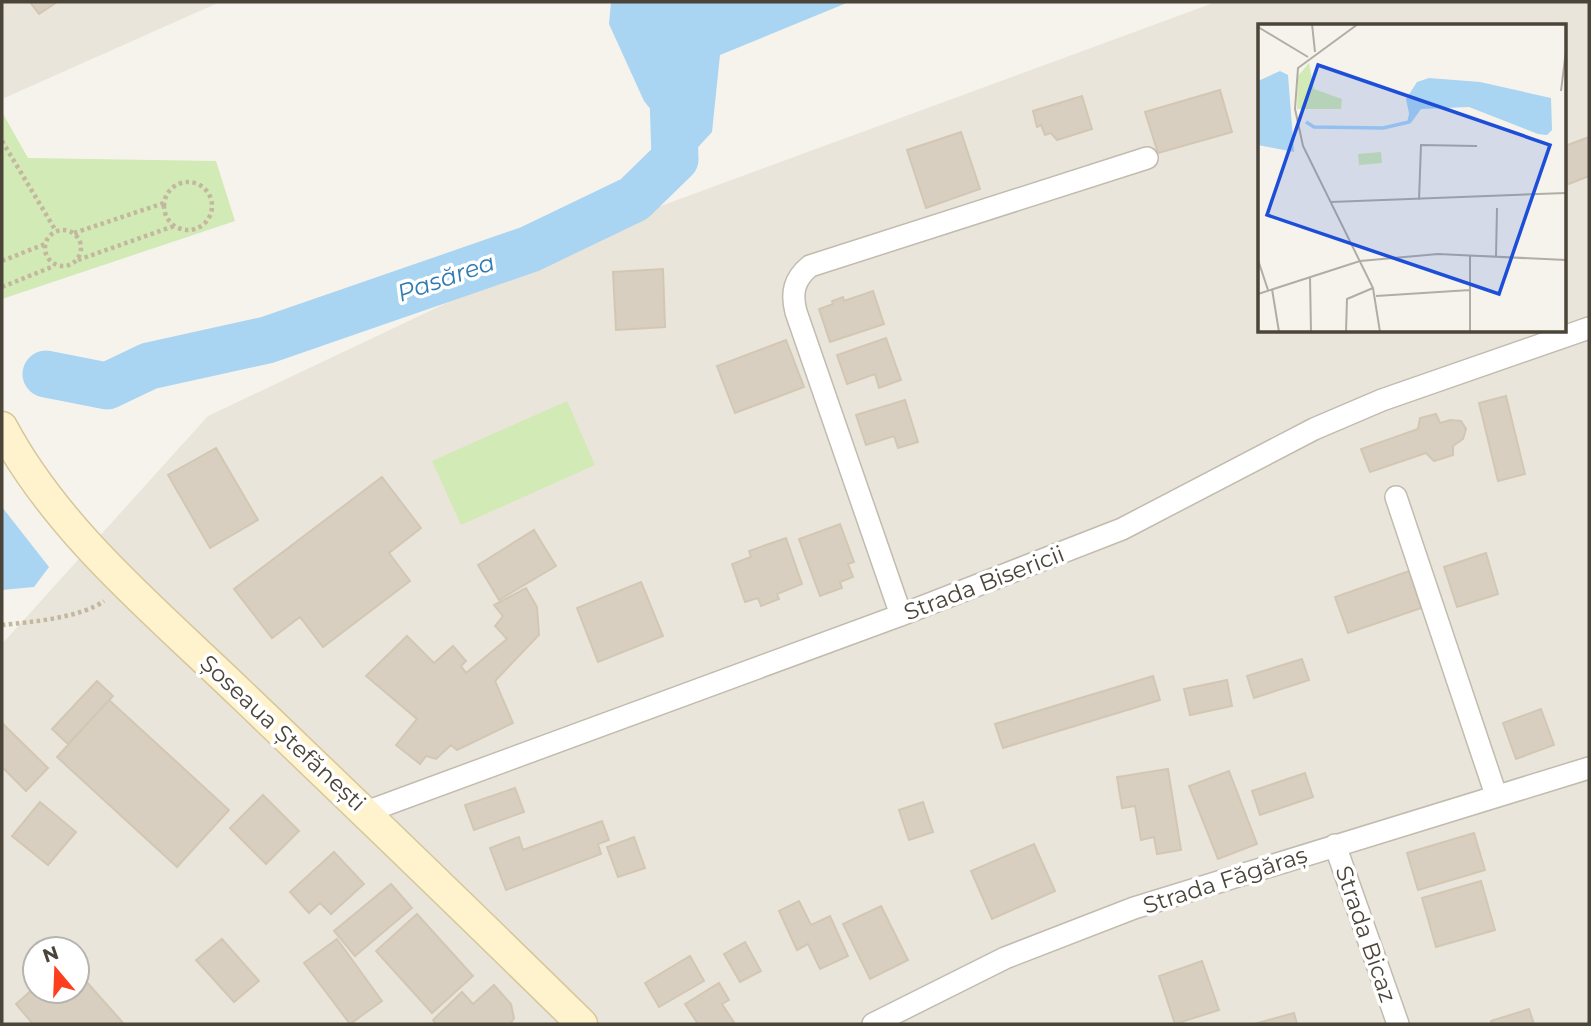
<svg xmlns="http://www.w3.org/2000/svg" width="1591" height="1026" viewBox="0 0 1591 1026" font-family="Montserrat,sans-serif">
<style>
.residential{fill:#eae5da;fill-rule:evenodd}
.green{fill:#d2eab5}
.water{fill:#a9d4f2}
.lines{fill:none;stroke-linecap:round;stroke-linejoin:round}
.river{stroke:#a9d4f2;stroke-width:47}
.building{fill:#d8cfc1;stroke:#d3c7b4;stroke-width:2}
.minor-casing{stroke:#c2bbae;stroke-width:24}
.secondary-casing{stroke:#d6c79b;stroke-width:33}
.path{stroke:#c4b79f;stroke-width:4.5;stroke-dasharray:3.5 3.5;stroke-linecap:butt}
.minor{stroke:#fff;stroke-width:21}
.secondary{stroke:#fff3cd;stroke-width:30}
.labels{text-anchor:middle;stroke-width:7;stroke-linejoin:round;paint-order:stroke}
.street-label{font-size:23px;fill:#4b4439;stroke:#fff}
.water-label{font-size:24px;font-style:italic;fill:#2e7ab2;stroke:#fff}
.inset-river{fill:none;stroke:#a9d4f2;stroke-width:3.5}
.inset-road{fill:none;stroke:#b2ada4;stroke-width:2}
.view{fill:#1d4ed8;fill-opacity:0.15;stroke:#1d4ed8;stroke-width:3.5}
.inset-edge{fill:none;stroke:#4b4439;stroke-width:3.5}
</style>
<rect width="100%" height="100%" fill="#f6f3ec"/>
<path class="residential" d="M2 2H220L2 99Z
M1216 2H1589V1024H2V644L208 416 620 221ZM1260 26H1565V331H1260ZM35 949H77V991H35Z"/>
<path class="green" d="M2 112 28 158 216 161 235 221 2 299Z
M567 401 595 465 461 525 432 461Z"/>
<path class="water" d="M611 2H849L720 55 712 132 689 157 644 101 609 24Z
M2 507 49 567 34 587 2 590Z"/>
<g class="lines">
<path class="river" d="M46 374 107 386 149 366 267 340 530 249 634 199 675 159 672 65 677 2"/>
</g>
<path class="building" d="M30 2H57L39 14Z
M1220 90 1232 132 1158 153 1145 112Z
M1082 96 1092 129 1057 140 1051 133 1045 135 1041 125 1037 127 1033 111Z
M961 132 980 189 926 208 907 150Z
M1589 137V176L1566 185 1565 146Z
M663 269 665 327 616 330 613 272Z
M873 291 884 324 830 342 819 309 833 304 832 301 843 297 844 301Z
M886 338 901 380 879 388 875 374 847 384 837 355Z
M786 340 804 387 735 413 717 366Z
M1506 396 1525 474 1498 481 1479 403Z
M905 400 918 442 898 448 894 436 866 445 856 415Z
M1436 414 1440 423 1450 420 1461 421 1466 429 1463 439 1453 446V455L1434 461 1426 453 1370 472 1361 449 1418 429 1420 418Z
M216 448 258 520 210 548 168 475Z
M382 477 421 528 389 553 410 581 323 647 300 617 272 638 234 589Z
M840 524 854 562 848 564 853 577 840 582 842 588 820 596 799 539Z
M534 530 556 566 499 600 478 565Z
M786 538 802 584 777 594 779 599 761 606 758 598 745 602 732 564 751 557 749 551Z
M1486 553 1498 594 1457 607 1444 567Z
M1409 571 1421 608 1348 633 1335 597Z
M641 582 663 636 598 662 577 608Z
M526 588 537 607 539 635 495 681 513 723 457 750 451 745 436 759 426 756 420 764 396 745 417 719 366 676 407 636 434 663 453 646 466 661 461 666 466 673 507 639 495 626 503 616 494 605Z
M1302 659 1309 680 1254 698 1247 676Z
M1153 676 1160 700 1003 748 995 724Z
M1227 680 1232 706 1190 715 1184 689Z
M97 681 113 696 68 744 52 729Z
M109 700 229 810 177 867 57 757Z
M1541 709 1554 745 1516 759 1503 723Z
M2 723 48 768 26 791 2 767Z
M1168 769 1181 850 1157 854 1154 837 1141 840 1135 806 1122 808 1117 777Z
M1229 771 1257 844 1218 859 1189 786Z
M1305 773 1313 797 1260 815 1252 791Z
M515 788 524 812 474 830 465 805Z
M263 795 299 831 266 864 230 828Z
M40 802 76 832 48 865 12 836Z
M923 802 933 832 909 840 899 810Z
M602 821 609 840 598 844 601 854 506 890 490 848 519 837 523 850Z
M1474 833 1485 870 1418 890 1407 853Z
M634 837 645 868 618 877 607 847Z
M1034 844 1055 891 992 919 971 871Z
M334 852 364 884 331 914 320 903 309 913 290 892Z
M1481 881 1495 930 1436 947 1422 898Z
M391 884 412 908 355 956 334 931Z
M799 901 811 925 830 916 848 956 820 969 808 944 797 950 779 911Z
M881 906 908 960 870 979 843 924Z
M417 914 473 976 432 1013 376 951Z
M222 939 259 981 234 1002 196 960Z
M337 939 382 1001 350 1024 304 963Z
M745 942 761 971 740 982 724 954Z
M690 956 704 981 659 1007 645 983Z
M1202 961 1219 1010 1175 1024 1159 976Z
M77 971 124 1024H33L16 1004 35 987V991H77Z
M719 983 729 1000 722 1004 735 1024H698L685 1004Z
M494 985 511 1004 514 1018 510 1024H436L433 1020 462 992 473 1004Z
M1529 1009 1534 1024H1492L1491 1021Z
M1294 1013 1297 1024H1254Z"/>
<g class="lines">
<defs>
<path id="minor" d="M1396 497 1496 795
M901 615 796 312C791 293 794 279 810 266L1147 158
M366 812 901 615 1122 529 1314 429 1382 400 1589 328
M1335 845 1398 1024
M873 1024 1005 958 1134 908 1589 768"/>
<path id="secondary" d="M2 427C58 532 155 611 240 693 355 803 469 913 582 1024"/>
</defs>
<use href="#minor" class="minor-casing"/>
<use href="#secondary" class="secondary-casing"/>
<path class="path" d="M2 141 56 231
M164 206a24 24 0 1 1 48 0a24 24 0 1 1-48 0Z
M45 248a18 18 0 1 1 36 0a18 18 0 1 1-36 0Z
M74 233 164 203
M78 260 174 226
M2 261 45 244
M2 287 54 266
M2 625C31 622 80 618 104 601"/>
<use href="#minor" class="minor"/>
<use href="#secondary" class="secondary"/>
</g>
<g class="labels">
<g class="street-label">
<text transform="translate(984 583) rotate(-21)" y="8">Strada Bisericii</text>
<text transform="translate(283 733) rotate(43)" y="8">Șoseaua Ștefănești</text>
<text transform="translate(1225 880) rotate(-18)" y="8">Strada Făgăraș</text>
<text transform="translate(1366 934) rotate(71)" y="8">Strada Bicaz</text>
</g>
<g class="water-label">
<text transform="translate(446 278) rotate(-19)" y="8">Pasărea</text>
</g>
</g>
<g transform="translate(1258 24)">
<rect width="308" height="308" fill="#f6f3ec"/>
<path d="M51 39 56 65 84 75 83 85H39L40 52ZM123 128 124 139 101 141 100 130Z" fill="#d2eab5"/>
<path d="M22 47 30 51 36 128 0 121V57ZM171 54 222 58 293 74 294 106 289 111 280 110 211 83 163 85 153 99 148 75 159 58Z" fill="#a9d4f2"/>
<path class="inset-river" d="M48 98 56 103 125 104 151 98 153 89"/>
<path class="inset-road" d="M54 0 57 28M100 0 40 44 37 85 45 122 115 264 122 308M0 3 50 33M303 67 308 26M161 176 163 121 219 122M73 178 308 169M212 231V308M238 232 239 184M0 236 10 266M52 253 53 308M14 265 21 308M0 270 102 237 180 230 308 236M118 272 212 266M88 308 89 275 115 264"/>
<path class="view" d="M60 41 292 121 241 270 9 191Z"/>
<rect width="308" height="308" class="inset-edge"/>
</g>
<rect width="1591" height="1026" fill="none" stroke="#4b4439" stroke-width="7"/>
<g transform="translate(56 970) rotate(341)"><circle r="33" fill="#ffffff" stroke="#b7b4b0" stroke-width="2"/>
<path d="M0-5L12 26L0 18L-12 26Z" fill="#fc3f1d"/>
<text y="-10" font-size="19" font-weight="bold" text-anchor="middle" fill="#4b4439">N</text>
</g>
</svg>
